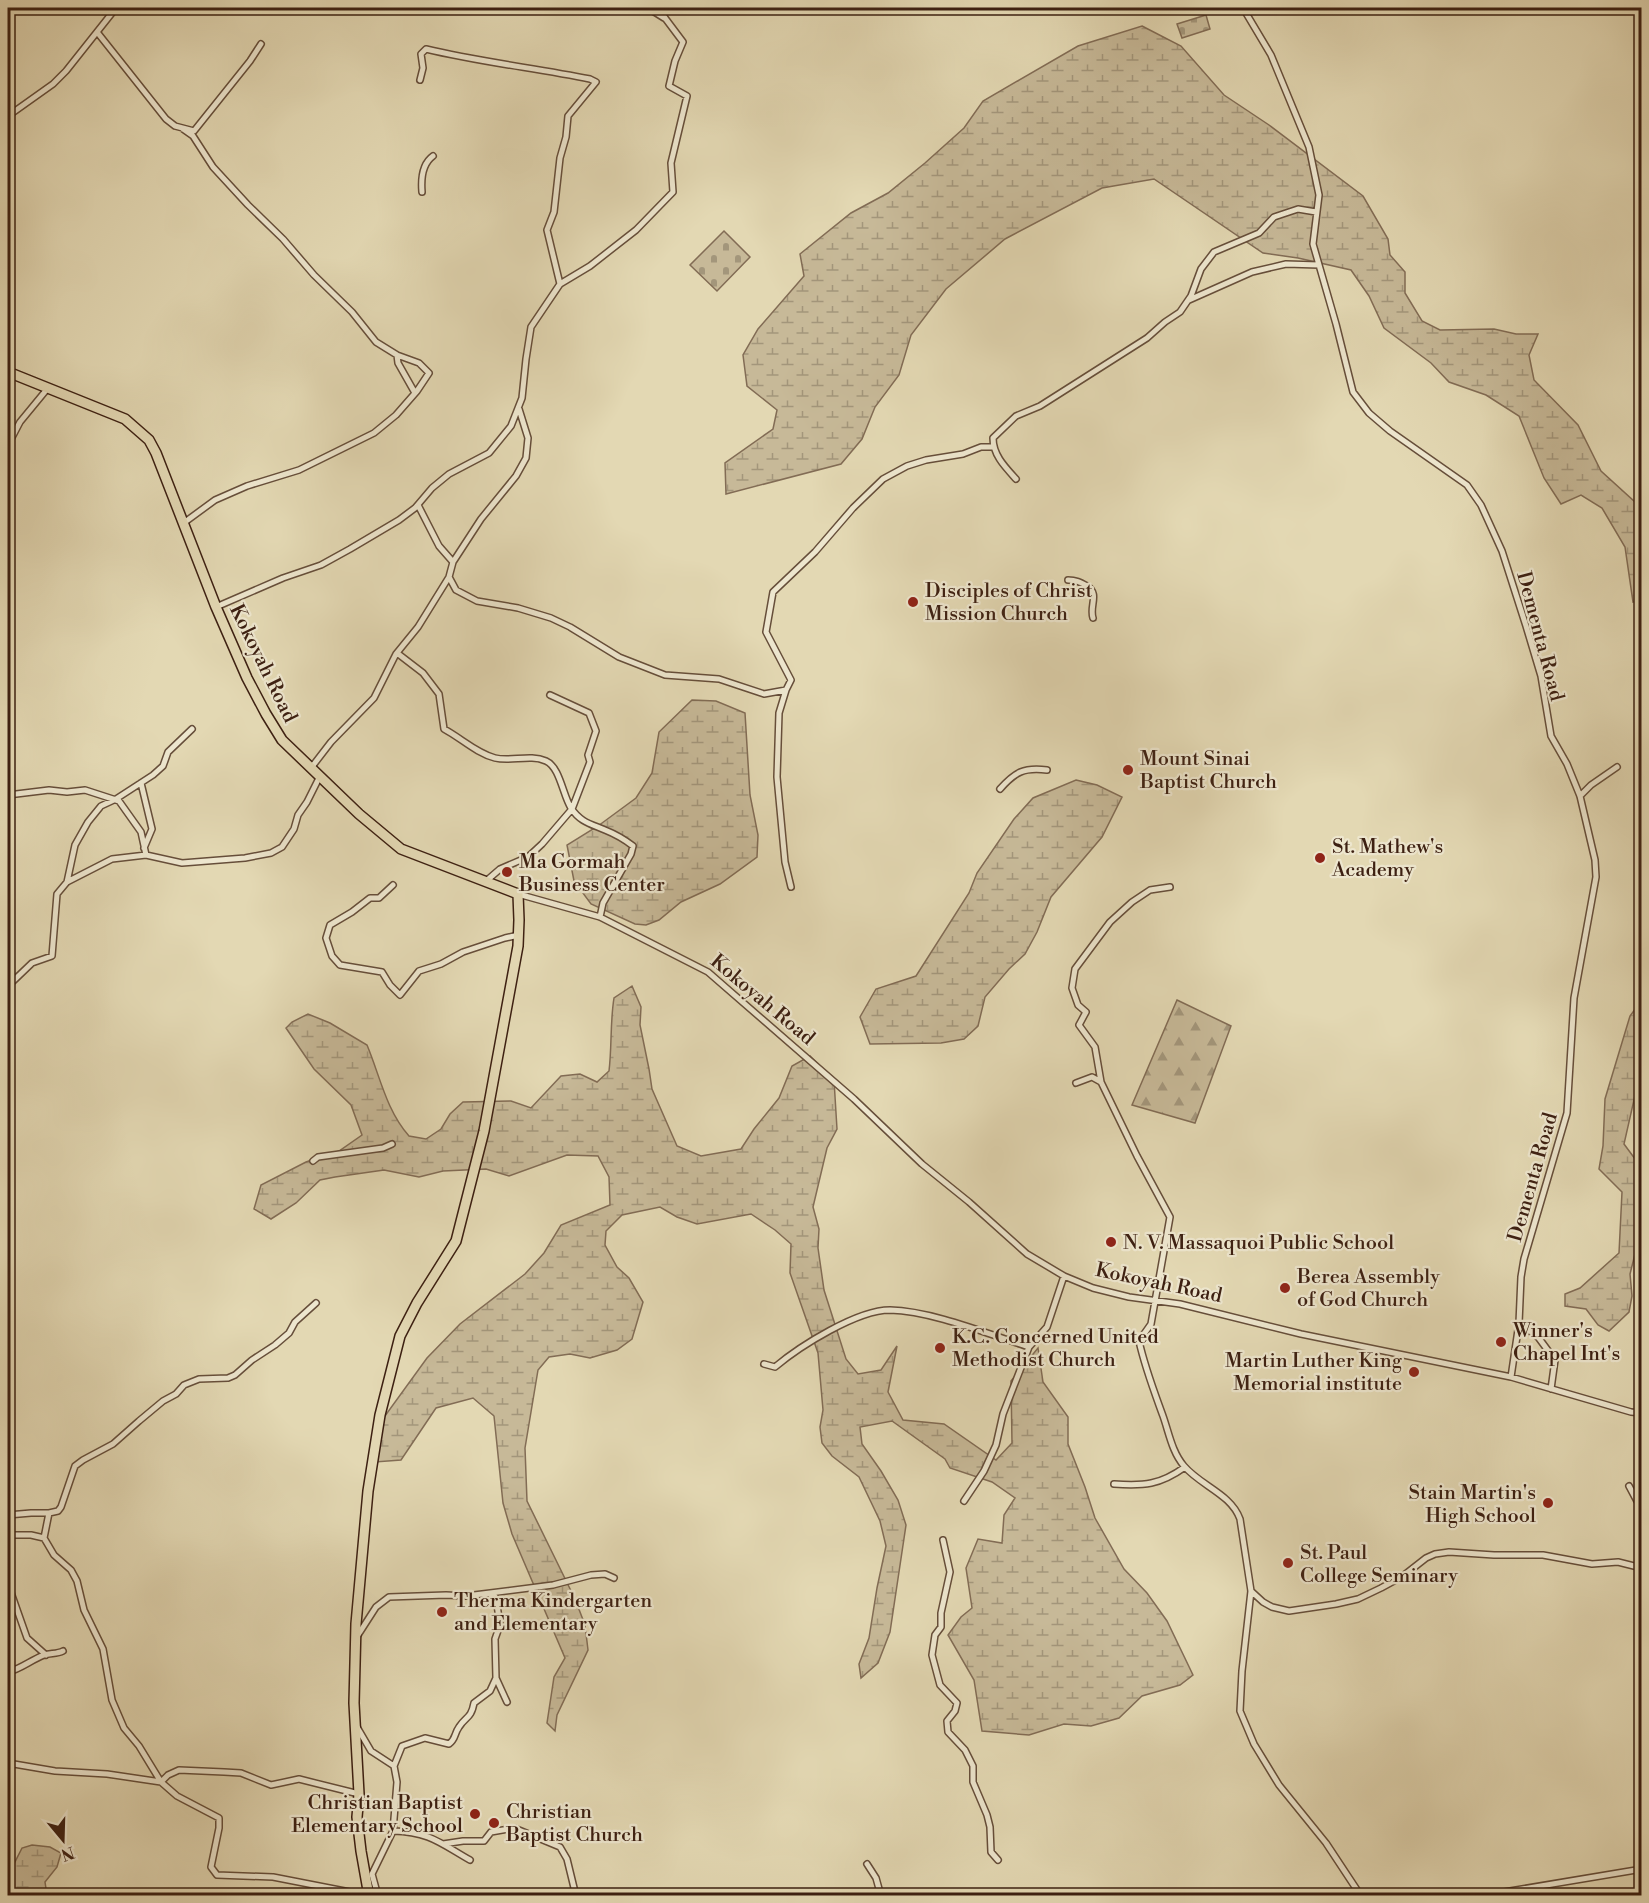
<svg xmlns="http://www.w3.org/2000/svg" width="1649" height="1903" viewBox="0 0 1649 1903" font-family="'Libre Bodoni',serif">
<style>
.forest{fill:url(#forest-firs);stroke:#826c55;stroke-width:1.5}
.wetland{fill:url(#wetland-marsh);stroke:#826c55;stroke-width:1.5}
.cemetery{fill:url(#cemetery-stones);stroke:#826c55;stroke-width:1.5}
.lines{fill:none;stroke-linecap:round;stroke-linejoin:round}
.street-casing{stroke:#664e3a;stroke-width:8}
.primary-casing{stroke:#3d2012;stroke-width:12}
.street{stroke:#ede6ce;stroke-width:5}
.primary{stroke:#e3d8b3;stroke-width:9}
.poi-dot{fill:#8f2418;stroke:#ede6ce;stroke-width:2}
.labels{text-anchor:middle;stroke-width:4.5;stroke-linejoin:round;paint-order:stroke}
.poi-label{font-size:20px;fill:#3d2012;stroke:#ede6ce;text-anchor:start}
.street-label{font-size:20px;fill:#3d2012;stroke:#ede6ce}
</style>
<defs>
<pattern id="forest-firs" width="22" height="20" patternUnits="userSpaceOnUse" patternTransform="scale(1.5)"><rect width="22" height="20" fill="#c7b998"/><path d="M5 1l3.5 6h-7zM16 11l3.5 6h-7z" fill="#a3967b"/></pattern>
<pattern id="wetland-marsh" width="20" height="14" patternUnits="userSpaceOnUse" patternTransform="scale(1.5)"><rect width="20" height="14" fill="#c7b998"/><path d="M1 5h8M5 5V1M11 12h8M15 12V8" fill="none" stroke="#a3967b"/></pattern>
<pattern id="cemetery-stones" width="16" height="16" patternUnits="userSpaceOnUse" patternTransform="scale(1.5)"><rect width="16" height="16" fill="#c7b998"/><path d="M2 7V4a2 2 0 0 1 4 0v3zM10 15v-3a2 2 0 0 1 4 0v3z" fill="#a3967b"/></pattern>
</defs>
<rect width="100%" height="100%" fill="#e3d8b3"/>
<filter id="stains"><feTurbulence type="fractalNoise" baseFrequency=".00333" numOctaves="4"/><feColorMatrix values="0 0 0 0 .2 0 0 0 0 .09 0 0 0 0 .02 0 0 0 .5 -.17"/></filter>
<radialGradient id="worn" r=".72"><stop offset=".6" stop-color="#630" stop-opacity="0"/><stop offset="1" stop-color="#630" stop-opacity=".3"/></radialGradient>
<path class="forest" d="M1177 1000 1231 1026 1195 1123 1132 1105Z"/>
<path class="wetland" d="M1142 26 1181 46 1224 95 1269 125 1363 196 1388 239 1390 255 1405 272V293L1422 321 1440 330 1494 329 1516 334H1538L1529 355 1534 380 1578 425 1601 471 1634 501 1641 503V600L1633 602 1625 547 1602 508 1581 495 1561 504 1544 478 1519 416 1486 395 1449 382 1431 363 1384 328 1369 296 1351 270 1298 258 1263 253 1154 179 1102 188 1005 239 946 289 911 335 899 375 875 407 862 439 841 464 726 494 725 463 773 429 777 410 747 386 743 355 758 329 804 276 800 254 851 213 888 193 925 163 964 128 983 101 1078 46Z
M692 700 716 701 745 713 750 795 758 835 757 857 720 884 681 902 659 920 646 925 635 924 591 904 574 881 567 845 598 826 636 798 652 773 659 732Z
M1076 780 1097 785 1122 797 1102 837 1051 897 1037 932 1025 954 1009 969 985 997 978 1026 964 1039 941 1043 870 1044 860 1017 876 989 916 976 969 893 977 873 1014 819 1033 798Z
M632 986 641 1007 640 1025 649 1069 652 1089 677 1146 701 1156 741 1149 754 1129 779 1098 792 1066 810 1056 834 1080 837 1129 827 1148 813 1207 819 1229 818 1248 824 1290 846 1359 858 1374 881 1370 897 1346 888 1392 903 1420 944 1424 996 1460 1012 1443 1011 1381 1038 1348 1043 1382 1068 1417V1444L1085 1487 1095 1518 1124 1569 1147 1593 1167 1621 1193 1675 1180 1685 1142 1696 1119 1718 1091 1726 1064 1724 1029 1735 982 1731 974 1680 948 1635 961 1617 972 1608 966 1568 978 1539 1002 1543 1004 1515 1015 1498 992 1482 950 1468 945 1459 892 1421 860 1427 862 1444 881 1471 898 1500 906 1525 890 1632 878 1663 861 1678 859 1664 869 1638 877 1588 886 1546 880 1521 859 1477 832 1456 822 1443 820 1427 823 1410 818 1353 790 1273 791 1244 775 1230 751 1214 697 1224 677 1217 660 1207 622 1215 606 1231 605 1245 617 1267 629 1278 643 1302 632 1339 617 1350 590 1358 570 1354 549 1357 538 1370 525 1448 527 1501 575 1599 585 1625 588 1650 557 1715 555 1731 547 1723 554 1677 565 1658 512 1534 503 1503 494 1416 473 1398 436 1408 401 1460 375 1462 382 1420 427 1358 460 1324 525 1274 544 1253 561 1225 610 1205 609 1177 598 1156 567 1155 509 1176 486 1169 443 1171 419 1177 384 1170 335 1177 320 1180 296 1203 271 1219 254 1209 261 1185 306 1162 339 1151 362 1135 351 1105 314 1069 286 1028 292 1022 308 1014 330 1023 367 1045C380 1076 386 1110 409 1136L426 1139 441 1129 450 1114 463 1102 511 1101 531 1108 561 1076 580 1074 597 1082 609 1071C612 1047 610 1022 614 998Z
M1641 1001V1069L1624 1144 1641 1167 1640 1234 1630 1274 1632 1296 1629 1312 1609 1331 1598 1325 1586 1309 1565 1306V1294L1580 1288 1619 1253 1622 1192 1599 1169 1603 1146 1605 1099 1630 1016Z
M32 1845 50 1847 61 1853 57 1867 45 1882 47 1895H16C4 1876 13 1867 22 1848Z"/>
<path class="cemetery" d="M1206 15 1210 29 1182 38 1177 24Z
M724 231 750 257 717 291 690 265Z"/>
<g class="lines">
<defs>
<path id="street" d="M648 8 664 18
M1243 8 1271 55 1309 147 1319 195 1313 244 1336 324 1353 392 1369 413 1390 431 1467 485 1481 505 1502 551 1526 626 1541 676 1551 736 1567 764 1580 796 1595 860 1596 877 1574 998 1567 1113 1524 1259 1521 1277 1519 1323 1511 1377
M97 32 166 119 175 126 194 131 250 61 261 44
M420 80 423 68 421 54 426 49C480 62 535 68 590 79L596 82 568 116 566 137 560 158 554 212 547 230 560 284
M8 116 53 84 66 71 116 8
M183 129 193 136 213 167 248 205 283 239 314 275 352 312 376 342 397 355 419 363 429 373 417 391 396 415 374 433 299 470 247 486 215 500 185 522
M422 192C421 180 422 164 433 156
M1189 300 1252 272 1286 264 1319 265
M397 355 398 363 415 393
M8 445 20 422 48 388
M1016 479C1005 467 993 455 993 438L1016 416 1040 406 1147 338 1165 322 1180 312 1191 296 1201 269 1214 252 1259 233 1274 217 1298 209 1316 212
M418 505 439 546 453 562 449 577 456 590 477 601 518 608 551 618 570 627 619 657 665 675 719 679 764 694 786 690 791 680 766 632 773 592 815 552 853 508 883 479 907 466 926 460 963 454 981 447H993
M453 562 481 519 516 476 526 458 528 438 519 409
M1068 580C1076 580 1080 582 1087 586 1100 594 1089 606 1093 618
M216 607 283 578 321 565 350 549 399 520 415 508 432 488 449 474 489 453 511 426 522 398 526 359 531 327 560 284 590 266 636 230 673 192 671 163 687 96 669 86 675 61 683 42 665 18 659 8
M397 653 423 673 439 694 444 729C461 738 476 753 495 758 511 762 530 754 546 761 560 767 563 796 571 808 580 822 591 824 605 830 615 834 624 839 633 846L631 854 603 903 600 917
M786 690 779 713 777 777 785 862 791 887
M311 768 331 742 374 698 396 654 418 627 449 577
M141 783 152 829 144 848
M1000 789C1015 772 1024 767 1047 770
M8 795 49 790 67 792 85 790 119 801 141 832 146 855
M1580 796 1591 785 1617 767
M67 882 75 845 88 822 101 806 116 799 153 775 163 766 168 752 192 729
M485 882 500 869 528 857 542 844 572 809 590 762 588 755 596 731 589 713 550 695
M393 885 379 898H370L352 912 330 925 326 938 332 956 340 965 382 972 390 985 400 995 419 971 441 964 463 952 505 938 519 935
M1170 887 1150 890 1132 902 1110 922 1075 969 1072 988 1078 1005 1086 1012 1079 1025 1095 1047 1101 1082 1137 1156 1170 1217 1151 1324 1139 1341C1145 1368 1154 1391 1163 1416 1169 1433 1172 1452 1184 1466 1201 1486 1231 1494 1240 1519L1251 1591 1242 1671 1240 1711 1254 1744 1279 1785 1326 1843 1361 1896
M518 894 600 917 708 972 854 1099 922 1164 969 1202 1027 1254 1064 1276 1093 1288 1129 1297 1180 1304 1301 1334 1511 1377 1631 1412 1642 1413
M8 986 32 963 52 956 57 894 67 882 112 859 146 855 182 863 245 858 271 853 282 847 294 829 298 815 307 802 320 776
M1076 1083 1092 1077 1101 1082
M313 1161 318 1157 383 1148 392 1144
M316 1303 295 1322 289 1333 275 1345 252 1360 235 1375 228 1378 199 1379 184 1385 176 1394 163 1401 139 1421 113 1444 83 1460 75 1466 61 1507 58 1511 49 1513 44 1538 54 1555 71 1570 77 1581 84 1610 103 1649 112 1700 124 1728 139 1746 161 1782 177 1796 219 1818V1828L211 1867 217 1875 273 1877 355 1893 369 1894
M1519 1323 1538 1337 1555 1360 1551 1389
M764 1364 775 1367C800 1346 857 1310 890 1310 932 1311 988 1334 1029 1347
M1114 1484C1144 1486 1160 1485 1185 1467
M1629 1486 1637 1501 1642 1502
M964 1501 984 1471 996 1445 1003 1414 1029 1347 1047 1327 1064 1276
M8 1515 31 1513H49
M8 1535H31L44 1538
M943 1540 950 1572 941 1613V1627L935 1635 932 1655 940 1685 957 1703 955 1711 947 1721 948 1732 965 1750 973 1766V1782L987 1815 990 1827 991 1852 998 1860
M8 1584 27 1638 46 1655
M1251 1591 1263 1602 1272 1607 1289 1611 1336 1604 1358 1599 1381 1588 1403 1576 1426 1558 1435 1554 1449 1552 1494 1555H1543L1592 1564 1618 1562 1642 1568
M492 1593 496 1598 500 1625 495 1639 496 1678 507 1702
M358 1635 376 1607 389 1597 446 1595 466 1596 553 1585 591 1575 605 1574 614 1578
M8 1672C21 1669 31 1660 44 1655 51 1653 57 1654 63 1651
M357 1727 371 1751 394 1766 397 1782 393 1831 372 1874 378 1896
M8 1763 55 1771 107 1774 161 1782
M394 1766 402 1746 425 1738 449 1744C456 1739 454 1734 459 1727 466 1716 471 1719 474 1703L490 1691 496 1678
M161 1782 168 1775 179 1770 224 1772 241 1773 271 1785 299 1779 359 1794
M393 1831C430 1832 440 1843 470 1860
M443 1844 463 1841H484L491 1832 514 1828 560 1847 567 1859 576 1896
M867 1864 876 1878 881 1896
M1480 1896 1642 1869"/>
<path id="primary" d="M8 372 125 419 149 440 156 453 216 607 247 678 266 714 282 740 359 814 401 849 518 894 519 920 518 946 484 1131 456 1241 417 1303 400 1336 380 1415 368 1491 356 1624 354 1703 359 1794 357 1817 361 1851 369 1896"/>
</defs>
<use href="#street" class="street-casing"/>
<use href="#primary" class="primary-casing"/>
<use href="#street" class="street"/>
<use href="#primary" class="primary"/>
</g>
<g class="poi-dot">
<circle cx="913" cy="602" r="6"/>
<circle cx="1128" cy="770" r="6"/>
<circle cx="1320" cy="858" r="6"/>
<circle cx="507" cy="872" r="6"/>
<circle cx="1111" cy="1242" r="6"/>
<circle cx="1285" cy="1288" r="6"/>
<circle cx="1501" cy="1342" r="6"/>
<circle cx="940" cy="1348" r="6"/>
<circle cx="1414" cy="1372" r="6"/>
<circle cx="1548" cy="1503" r="6"/>
<circle cx="1288" cy="1563" r="6"/>
<circle cx="442" cy="1612" r="6"/>
<circle cx="475" cy="1814" r="6"/>
<circle cx="494" cy="1823" r="6"/>
</g>
<g class="labels">
<g class="poi-label">
<text x="925" y="597">Disciples of Christ<tspan x="925" dy="23">Mission Church</tspan></text>
<text x="1140" y="765">Mount Sinai<tspan x="1140" dy="23">Baptist Church</tspan></text>
<text x="1332" y="853">St. Mathew's<tspan x="1332" dy="23">Academy</tspan></text>
<text x="519" y="868">Ma Gormah<tspan x="519" dy="23">Business Center</tspan></text>
<text x="1123" y="1249">N. V. Massaquoi Public School</text>
<text x="1297" y="1283">Berea Assembly<tspan x="1297" dy="23">of God Church</tspan></text>
<text x="1513" y="1337">Winner's<tspan x="1513" dy="23">Chapel Int's</tspan></text>
<text x="952" y="1343">K.C. Concerned United<tspan x="952" dy="23">Methodist Church</tspan></text>
<text x="1402" y="1367" text-anchor="end">Martin Luther King<tspan x="1402" dy="23">Memorial institute</tspan></text>
<text x="1536" y="1499" text-anchor="end">Stain Martin's<tspan x="1536" dy="23">High School</tspan></text>
<text x="1300" y="1559">St. Paul<tspan x="1300" dy="23">College Seminary</tspan></text>
<text x="454" y="1607">Therma Kindergarten<tspan x="454" dy="23">and Elementary</tspan></text>
<text x="463" y="1809" text-anchor="end">Christian Baptist<tspan x="463" dy="23">Elementary School</tspan></text>
<text x="506" y="1818">Christian<tspan x="506" dy="23">Baptist Church</tspan></text>
</g>
<g class="street-label">
<text transform="translate(1541 636) rotate(75)" y="7">Dementa Road</text>
<text transform="translate(264 663) rotate(64)" y="7">Kokoyah Road</text>
<text transform="translate(763 999) rotate(40)" y="7">Kokoyah Road</text>
<text transform="translate(1532 1177) rotate(-74)" y="7">Dementa Road</text>
<text transform="translate(1159 1282) rotate(12)" y="7">Kokoyah Road</text>
</g>
</g>
<rect width="1649" height="1903" fill="none" stroke="#e3d8b3" stroke-width="30"/>
<rect x="9" y="9" width="1631" height="1885" fill="none" stroke="#3d2012" stroke-width="3"/>
<rect x="15" y="15" width="1619" height="1873" fill="none" stroke="#3d2012" stroke-width="1.5"/>
<g transform="translate(63 1840) rotate(161)" stroke="#ede6ce" stroke-width="4.5" paint-order="stroke">
<path d="M0-4.5L10 22L0 15L-10 22Z" fill="#3d2012"/>
<text y="-9" font-size="16" font-weight="bold" text-anchor="middle" fill="#3d2012">N</text>
</g>
<rect width="100%" height="100%" filter="url(#stains)"/>
<rect width="100%" height="100%" fill="url(#worn)"/>
</svg>
